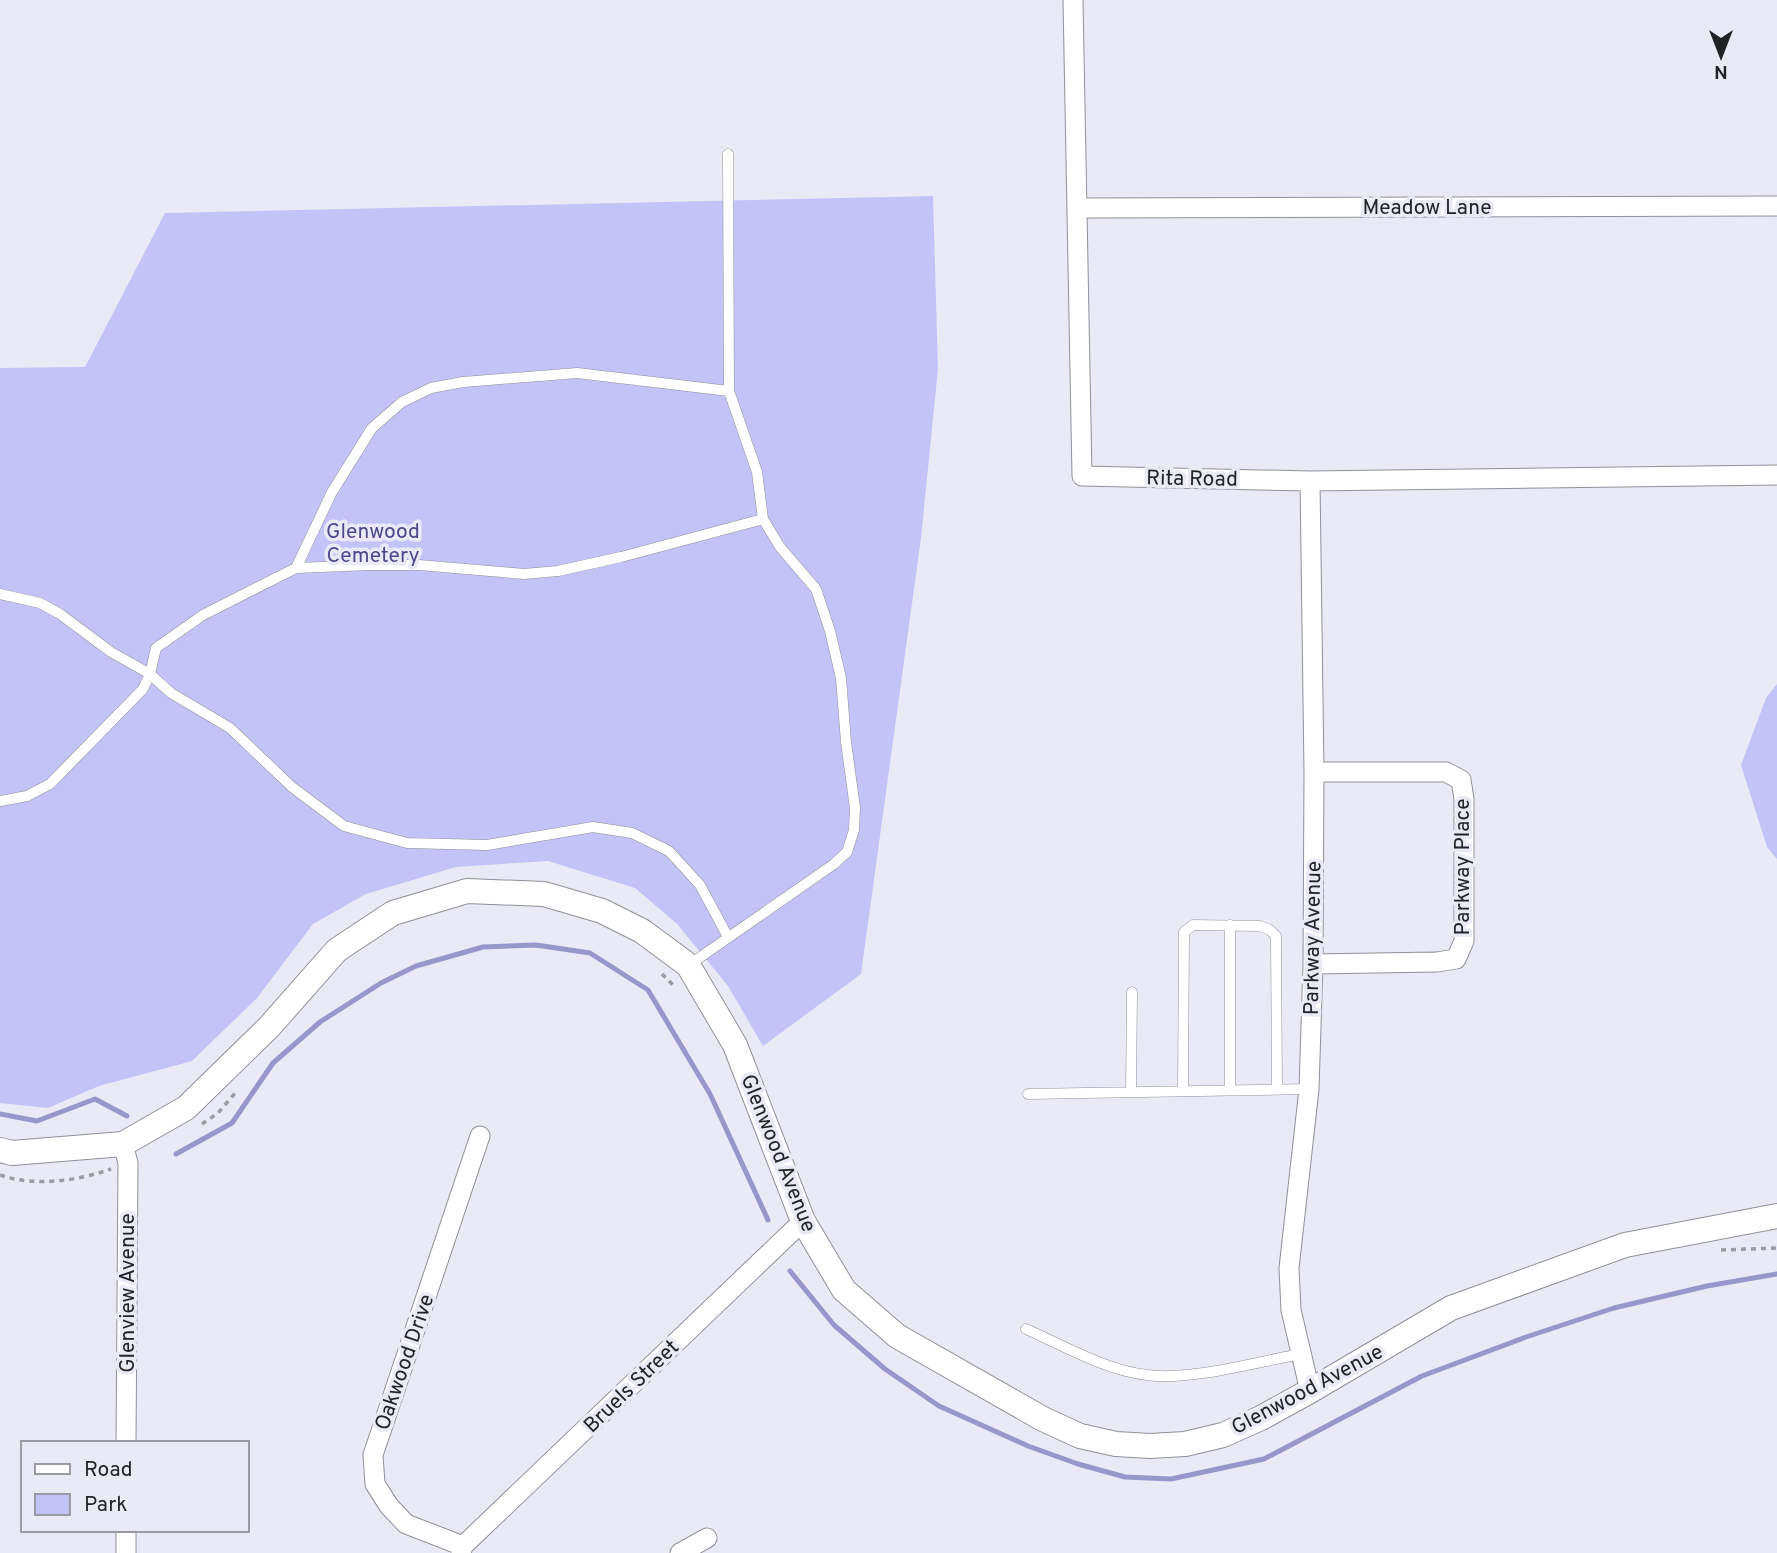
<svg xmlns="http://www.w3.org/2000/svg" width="1777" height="1553" viewBox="0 0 1777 1553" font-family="Overpass,sans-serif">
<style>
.green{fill:#c3c3f7}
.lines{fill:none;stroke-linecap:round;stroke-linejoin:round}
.stream{stroke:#9797cb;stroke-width:5}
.service-casing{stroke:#90909b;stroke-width:11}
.minor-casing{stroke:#90909b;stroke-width:21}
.tertiary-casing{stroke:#90909b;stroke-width:26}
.path{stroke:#9b9ba4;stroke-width:3.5;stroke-dasharray:5 5;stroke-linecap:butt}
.service{stroke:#fff;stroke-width:10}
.minor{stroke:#fff;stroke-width:19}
.tertiary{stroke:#fff;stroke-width:24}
.labels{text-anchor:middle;stroke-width:7;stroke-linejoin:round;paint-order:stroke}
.street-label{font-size:21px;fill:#222327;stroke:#eaeaf6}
.park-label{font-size:21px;fill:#4d488b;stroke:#eaeaf6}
</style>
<rect width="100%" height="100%" fill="#eaeaf6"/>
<path class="green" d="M933 196 938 369 921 538 861 974 763 1046 728 986 677 924 635 888 548 861 456 867 366 894 313 924 257 998 192 1061 99 1086 48 1108 0 1103V368L85 367 165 213Z
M1777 684V859L1767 847 1741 765 1766 698Z"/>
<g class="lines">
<path class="stream" d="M0 1114 37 1121 95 1099 127 1116
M176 1154 232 1123 273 1063 320 1022 381 983 416 966 483 947 536 945 590 953 648 990 710 1094 768 1220
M790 1271 834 1325 885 1369 939 1406 1028 1446 1078 1464 1125 1477 1171 1479 1264 1459 1422 1376 1526 1337 1614 1308 1707 1286 1777 1274"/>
<defs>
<path id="service" d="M296 568 332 492 372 428 402 402 431 388 463 382 577 373 729 391
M0 594 40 603 60 614 111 652 150 674 143 689 50 784 27 796 0 801
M1230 925V1090
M728 937 700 885 669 851 632 833 593 827 487 845 407 843 344 826 292 787 230 728 171 693 150 674 156 648 203 615 296 568 369 565H419L524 574 558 571 621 557 763 519
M689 965 834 864 847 852 854 830 855 808 846 742 841 678 830 631 816 589 780 547 763 519 757 472 729 391 728 154
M1183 1091 1184 932 1193 925 1260 926 1270 930 1276 936 1277 1089
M1131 1092 1132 992
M1028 1094 1309 1089
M1026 1329C1064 1346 1105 1370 1147 1375 1191 1381 1256 1362 1301 1354"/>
<path id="minor" d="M1073 0 1082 476 1310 481 1777 475
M1077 208 1777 206
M1310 481 1314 772 1313 964 1309 1089 1289 1268 1291 1310 1310 1391
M1313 964 1437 962 1456 959 1464 941V799L1461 780 1446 772H1314
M123 1144 128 1163 126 1443
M463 1546 406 1524 389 1506 375 1484 373 1455 480 1136
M126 1553V1530
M461 1553 463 1546 803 1221
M680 1553 707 1538"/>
<path id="tertiary" d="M0 1150 12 1153 123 1144 186 1108 269 1027 337 950 393 913 467 891 544 894 602 911 642 931 688 965 735 1045 803 1221 844 1290 897 1336 1043 1419 1080 1436 1116 1444 1150 1446 1185 1444 1223 1435 1261 1418 1310 1391 1451 1308 1625 1245 1777 1216"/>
</defs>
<use href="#service" class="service-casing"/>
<use href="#minor" class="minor-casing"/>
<use href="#tertiary" class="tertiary-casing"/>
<path class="path" d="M662 974 674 986
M202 1124 218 1113 237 1091
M0 1175C34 1187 77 1181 111 1169
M1721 1250 1777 1248"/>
<use href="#service" class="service"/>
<use href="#minor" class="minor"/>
<use href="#tertiary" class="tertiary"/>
</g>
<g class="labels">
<g class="street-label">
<text x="1427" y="214">Meadow Lane</text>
<text transform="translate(1192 478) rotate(1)" y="7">Rita Road</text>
<text transform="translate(1462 867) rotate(-90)" y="7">Parkway Place</text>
<text transform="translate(1312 938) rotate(-89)" y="7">Parkway Avenue</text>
<text transform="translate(779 1153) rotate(68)" y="7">Glenwood Avenue</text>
<text transform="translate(127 1293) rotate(-90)" y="7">Glenview Avenue</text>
<text transform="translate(404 1362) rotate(-71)" y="7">Oakwood Drive</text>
<text transform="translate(631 1386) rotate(-44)" y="7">Bruels Street</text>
<text transform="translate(1307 1389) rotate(-28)" y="7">Glenwood Avenue</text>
</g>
<g class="park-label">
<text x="373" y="538">Glenwood<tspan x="373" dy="24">Cemetery</tspan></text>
</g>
</g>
<rect x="21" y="1441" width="228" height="91" fill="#eaeaf6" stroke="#9a9aa3" stroke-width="2"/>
<rect x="35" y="1464" width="35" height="10" fill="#ffffff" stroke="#9a9aa3" stroke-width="2"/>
<text x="84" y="1476" font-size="21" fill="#222327">Road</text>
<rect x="35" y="1494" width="35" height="21" fill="#c3c3f7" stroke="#9a9aa3" stroke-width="2"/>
<text x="84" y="1511" font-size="21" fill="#222327">Park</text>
<g transform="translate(1721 56) rotate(180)" stroke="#eaeaf6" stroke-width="5" paint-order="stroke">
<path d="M0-5L12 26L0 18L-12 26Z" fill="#222327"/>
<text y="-10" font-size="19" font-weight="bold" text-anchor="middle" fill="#222327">N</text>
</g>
</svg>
